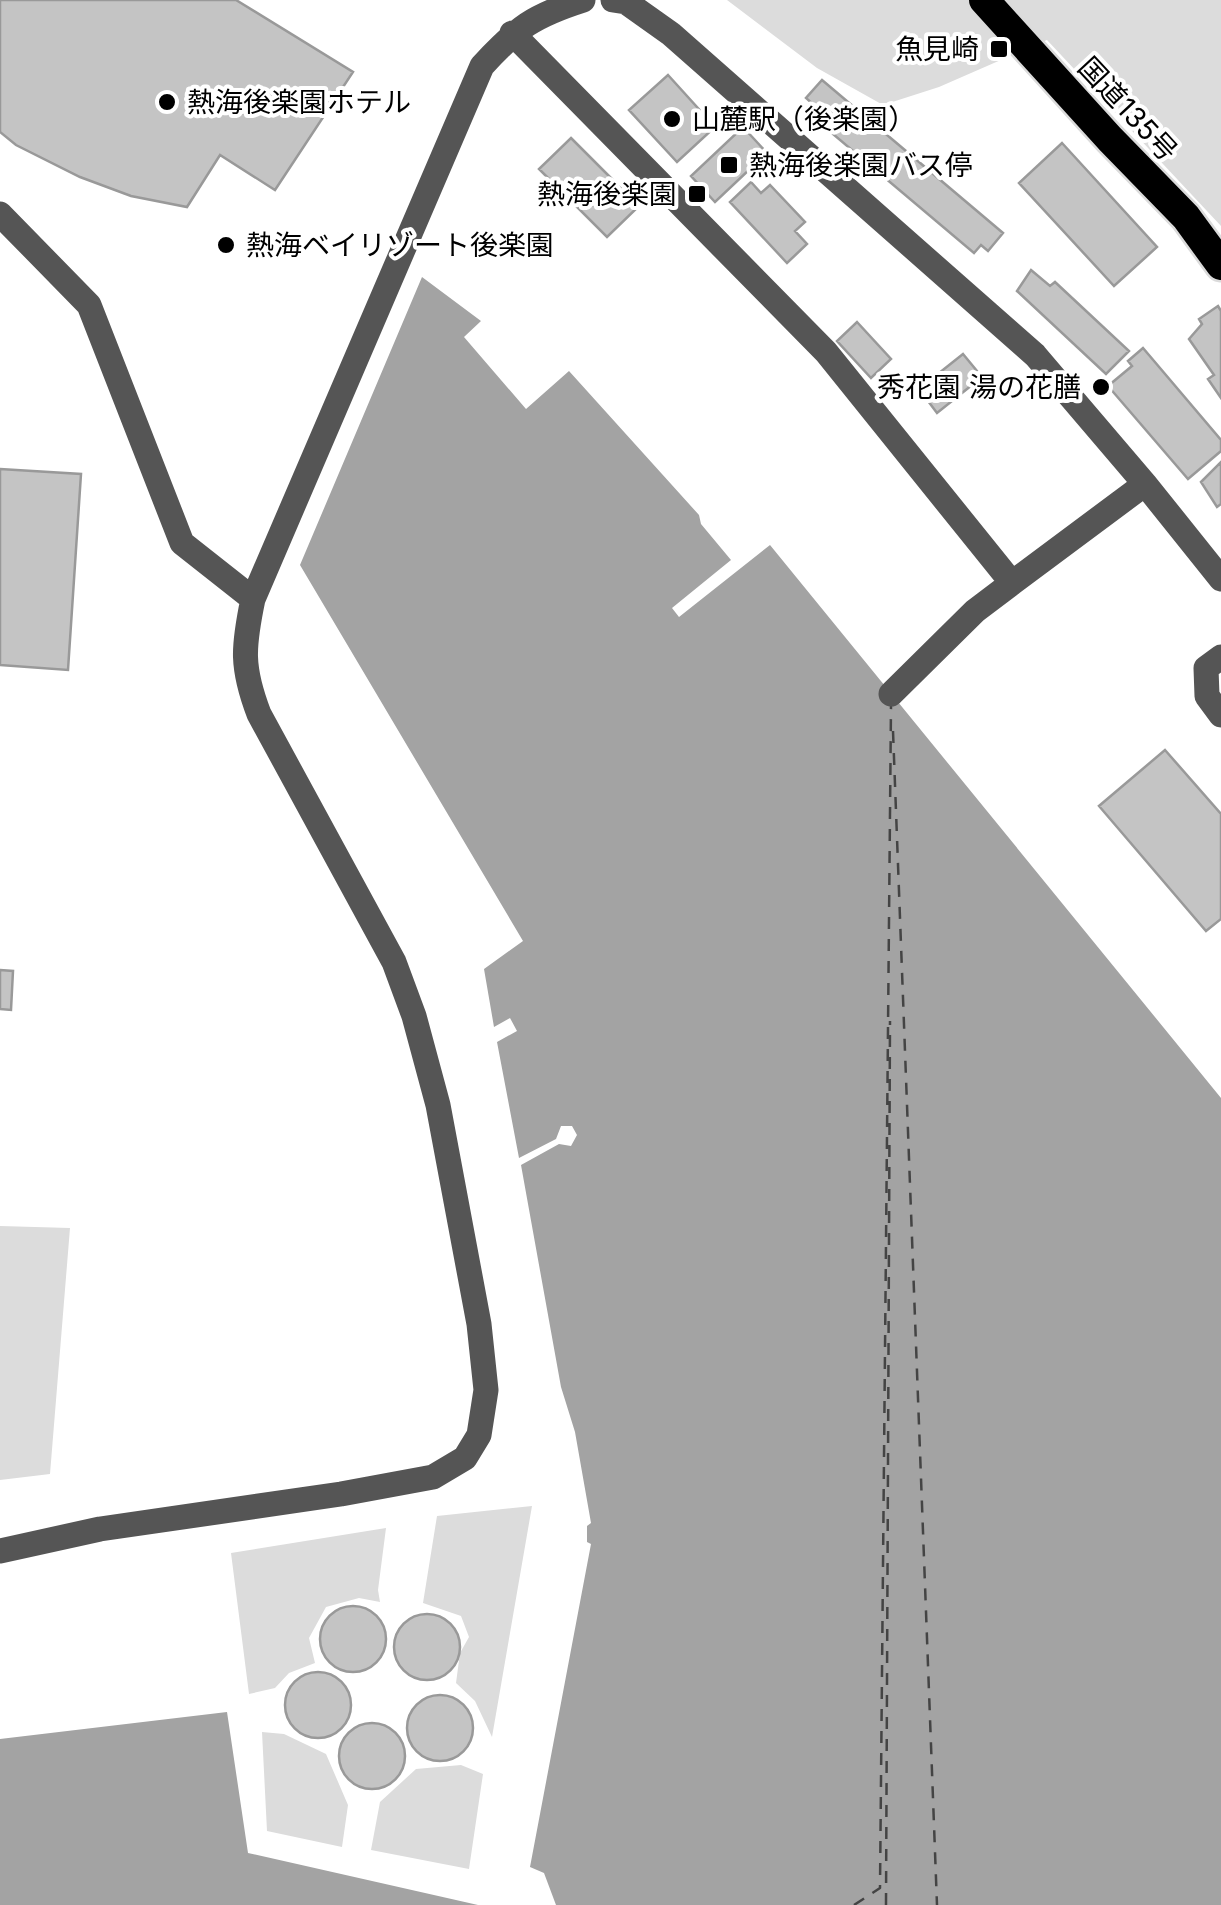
<svg xmlns="http://www.w3.org/2000/svg" width="1221" height="1905" viewBox="0 0 1221 1905" font-family="Inter,'Noto Sans JP',sans-serif">
<style>
.green{fill:#dcdcdc}
.water{fill:#a3a3a3}
.lines{fill:none;stroke-linecap:round;stroke-linejoin:round}
.ferry{stroke:#444;stroke-width:2.5;stroke-dasharray:12 10;stroke-linecap:butt}
.building{fill:#c4c4c4;stroke:#999;stroke-width:2.5}
.highway-casing{stroke:#dbdbdb;stroke-width:35}
.minor{stroke:#555;stroke-width:25}
.highway{stroke:#000;stroke-width:30}
.poi-dot{fill:#000;stroke:#fff;stroke-width:4}
.labels{text-anchor:middle;stroke-width:8;stroke-linejoin:round;paint-order:stroke}
.poi-label{font-size:28px;fill:#000;stroke:#fff;text-anchor:start}
.street-label{font-size:28px;fill:#000;stroke:#fff}
</style>
<rect width="100%" height="100%" fill="#fff"/>
<path class="green" d="M727 0H1221V226L1047 40 939 87 883 105 817 68Z
M0 1226 70 1228 50 1474 0 1480Z
M532 1506 492 1737 475 1701 456 1683 460 1653 469 1637 461 1616 423 1603 437 1516Z
M386 1528 378 1590 380 1602 359 1598 326 1607 309 1638 315 1663 289 1673 275 1688 249 1694 231 1553Z
M262 1732 284 1734 326 1754 348 1805 342 1847 267 1831Z
M461 1765 483 1774 469 1869 371 1850 380 1802 416 1769Z"/>
<path class="water" d="M422 277 481 321 464 337 526 409 569 371 699 515 701 524 731 560 672 608 679 617 770 545 1221 1098V1905H556L544 1873 530 1867 591 1544 587 1542V1526L591 1523 575 1432 561 1387 521 1165 559 1144 571 1146 577 1135 572 1126H561L556 1139 519 1158 497 1042 517 1031 510 1018 494 1027 484 969 523 941 300 565Z
M227 1712 248 1853 478 1905H0V1739Z"/>
<g class="lines">
<path class="ferry" d="M893 731 937 1905
M854 1905 880 1888 891 706
M886 1905 890 1021"/>
</g>
<path class="building" d="M0 0H236L353 72 275 190 220 155 187 207 131 196 80 177 16 145 0 132Z
M668 75 715 127 677 162 629 110Z
M822 80 1003 233 988 251 981 245 974 253 808 113 815 106 806 98Z
M743 127 767 153 715 202 691 176Z
M571 138 639 206 607 237 539 169Z
M1062 143 1157 247 1114 286 1019 183Z
M751 182 761 193 770 185 805 222 795 231 807 244 787 263 730 202Z
M1031 270 1050 286 1055 282 1129 351 1106 374 1017 291Z
M1218 306 1221 311V398L1208 379 1214 375 1189 339 1202 324 1199 319Z
M857 322 891 359 871 378 837 341Z
M1143 348 1221 440V451L1188 479 1108 386 1132 366 1128 361Z
M963 354 982 377 937 413 919 389Z
M1221 462V504L1217 507 1201 482Z
M0 469 81 474 68 670 0 665Z
M1165 750 1221 814V919L1206 931 1099 806Z
M0 970 13 971 11 1010 0 1009Z
M320 1639a33 33 0 1 1 66 0a33 33 0 1 1-66 0Z
M394 1647a33 33 0 1 1 66 0a33 33 0 1 1-66 0Z
M285 1705a33 33 0 1 1 66 0a33 33 0 1 1-66 0Z
M407 1728a33 33 0 1 1 66 0a33 33 0 1 1-66 0Z
M339 1756a33 33 0 1 1 66 0a33 33 0 1 1-66 0Z"/>
<g class="lines">
<defs>
<path id="highway" d="M984 0 1110 139 1186 217 1221 265"/>
</defs>
<use href="#highway" class="highway-casing"/>
<path class="minor" d="M613 0 626 2 671 34 1035 355 1145 484 1221 579
M512 33 826 352 1012 583 1145 484
M0 214 89 305 182 543 253 599
M1221 657 1206 668 1207 696 1221 715
M891 694 975 611 1012 583
M0 1551 100 1529 341 1494 433 1477 465 1458 479 1435 486 1390 479 1324 438 1105 414 1016 394 962 259 714C241 667 243 647 253 599L482 66C518 27 533 16 583 0"/>
<use href="#highway" class="highway"/>
</g>
<g class="poi-dot">
<rect x="989" y="39" width="20" height="20" rx="5"/>
<circle cx="167" cy="102" r="10"/>
<circle cx="672" cy="119" r="10"/>
<rect x="719" y="155" width="20" height="20" rx="5"/>
<rect x="687" y="184" width="20" height="20" rx="5"/>
<circle cx="226" cy="245" r="10"/>
<circle cx="1101" cy="387" r="10"/>
</g>
<g class="labels">
<g class="poi-label">
<text x="979" y="59" text-anchor="end">魚見崎</text>
<text x="187" y="112">熱海後楽園ホテル</text>
<text x="692" y="129">山麓駅（後楽園）</text>
<text x="749" y="175">熱海後楽園バス停</text>
<text x="677" y="204" text-anchor="end">熱海後楽園</text>
<text x="246" y="255">熱海ベイリゾート後楽園</text>
<text x="1081" y="397" text-anchor="end">秀花園 湯の花膳</text>
</g>
<g class="street-label">
<text transform="translate(1128 109) rotate(47)" y="10">国道135号</text>
</g>
</g>
</svg>
